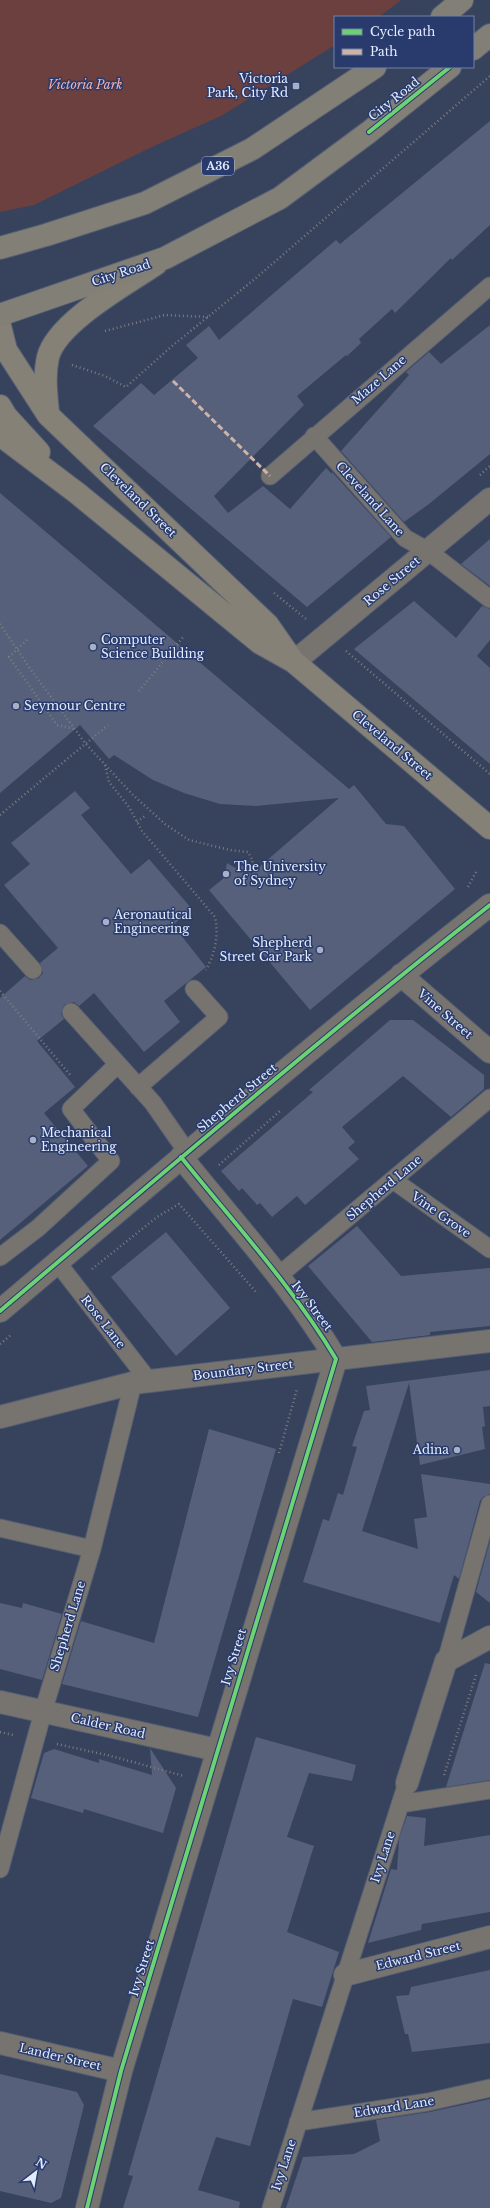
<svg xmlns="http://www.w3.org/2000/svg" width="490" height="2208" viewBox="0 0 490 2208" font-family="'Libre Baskerville',serif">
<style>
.green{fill:#6d4040}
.building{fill:#56607a}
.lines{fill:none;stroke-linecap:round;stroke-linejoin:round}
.service-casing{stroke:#565f73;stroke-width:19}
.minor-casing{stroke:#565f73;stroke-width:24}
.primary-casing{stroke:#565f73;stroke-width:24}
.trunk-casing{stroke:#565f73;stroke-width:24}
.path{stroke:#7c7d7e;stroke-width:2.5;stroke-dasharray:1 3;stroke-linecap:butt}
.service{stroke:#777470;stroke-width:17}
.minor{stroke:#777470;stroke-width:22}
.primary{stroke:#858176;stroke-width:22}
.trunk{stroke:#828076;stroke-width:22}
.quiet{stroke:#ceb3a9;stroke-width:3;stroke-dasharray:6 3;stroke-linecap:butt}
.cycleway-casing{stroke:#283b6c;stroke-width:6}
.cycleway{stroke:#6cd273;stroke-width:4}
.poi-dot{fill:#a7b0c6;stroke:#283b6c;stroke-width:1.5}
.labels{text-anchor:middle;stroke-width:3;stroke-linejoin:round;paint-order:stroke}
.shield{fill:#283b6c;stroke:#abb6d2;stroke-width:1}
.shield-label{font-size:11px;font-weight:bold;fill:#e3ebfe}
.poi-label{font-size:12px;fill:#e3ebfe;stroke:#283b6c;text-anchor:start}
.park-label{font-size:12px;font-style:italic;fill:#f8b0a7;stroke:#283b6c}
.street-label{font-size:12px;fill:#e3ebfe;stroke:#283b6c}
</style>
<rect width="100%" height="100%" fill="#37425d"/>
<path class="green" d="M0 0H401L379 17H335V45L221 116 156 145 34 205 0 212Z"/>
<path class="building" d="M490 121V225L452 260 451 258 395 313 392 309 359 339 361 343 347 356 346 355 297 396 304 405 214 496 228 513 263 486 290 509 326 468 332 474V472L391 537 307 607 93 426 141 383 154 395 198 358 186 345 209 326 219 340 336 240 340 244Z
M490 325V454L429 504 404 522 341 451 409 375 406 372 429 352 441 364Z
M0 493 349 789 354 785 386 824 404 826 455 889 310 1010 209 890 224 878 227 863 237 869 242 865 251 874 339 798 256 806 220 804 184 793 153 780 114 755 109 759 80 725 0 793Z
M490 539V586L461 564Z
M414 601 456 638 482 606 490 609V640L477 656 490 668V764L354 649Z
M75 791 90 808 81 815 131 874 149 859 192 909 173 925 206 967 164 1001 180 1022 144 1052 94 993 79 1006 74 1002 64 1005 61 1014 64 1019 37 1041 75 1087 44 1113 88 1166 0 1240V998L25 976 30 980 39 978 43 973 40 963 58 948 4 885 30 864 11 843Z
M390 1020H413L484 1075V1089L451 1117 403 1076 342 1127 355 1142 348 1148 359 1159 305 1205 297 1196 272 1217 260 1203 257 1205 242 1188 239 1191 221 1171 313 1092 309 1090Z
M357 1226 401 1276 490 1268V1326L430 1332V1335L372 1342 308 1266Z
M166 1232 230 1308 176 1356 111 1277Z
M490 1370V1406L483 1407 485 1426 482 1427 485 1449 420 1465 409 1383 362 1531 418 1549 414 1519 427 1517 421 1474 490 1484V1494L483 1497 480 1501 459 1579 454 1575 440 1623 303 1582 323 1519 329 1521 338 1493 343 1495 357 1447 352 1446 364 1411 370 1410 366 1386Z
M209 1429 276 1449 198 1717 62 1684 81 1621 154 1643Z
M490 1541V1603L476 1592Z
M0 1603 22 1608 23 1603 62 1614 42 1680 0 1669Z
M485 1663 490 1664V1780L446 1787Z
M256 1737 356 1765 352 1781 309 1773 287 1837 314 1846 287 1932 339 1952 322 2007 293 1999 250 2146 216 2137 198 2190 240 2202 239 2208H123L133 2176 128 2175Z
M150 1748 176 1788 163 1833 84 1809 83 1813 31 1798 44 1753 54 1749 99 1763V1759L152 1775Z
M407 1816 426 1818 424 1846 490 1835V1912L422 1924 421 1930 368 1943 391 1869 397 1870 399 1839Z
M490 1970V2043L412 2052 408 2034H405L396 1996 409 1995 411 1987Z
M0 2074 77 2092 84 2105 61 2198 51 2203 0 2191Z
M490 2099V2208H286L303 2157 354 2154 380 2141 376 2120 430 2112Z"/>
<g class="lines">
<defs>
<path id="service" d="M314 436 405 538 428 551 490 599
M270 476 490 286
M0 933 33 970
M71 1012 153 1103 187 1152
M138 1087 219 1017 194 989
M393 1180 490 1249
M0 1257 38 1228 111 1161 71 1109 117 1065
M57 1262 149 1381
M277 1277 490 1098
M0 1528 92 1549
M446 1661 490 1504
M400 1804 490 1790
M0 1869 43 1712 92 1549 133 1383
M298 2122 428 2102 490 2088
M271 2208 407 1783"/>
<path id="minor" d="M294 662 490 499
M401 975 490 1052
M0 1311C162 1174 323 1036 490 905
M0 1417 133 1383 490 1341
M0 1702 217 1750
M407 1783 446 1661 490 1637
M345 1975 490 1937
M0 2043 121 2071
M87 2208 121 2071 336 1359C293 1287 234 1223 181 1157"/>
<path id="primary" d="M0 326 6 350 48 415 268 625 291 658
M0 406 6 416 39 452
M48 412C46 393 44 375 48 357 57 322 127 284 156 264
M0 435 77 493 260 643 294 662 490 828"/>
<path id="trunk" d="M442 17 462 0
M473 49 490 35
M0 248 46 235 145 203 252 149 375 67
M0 315 165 258 280 198 369 132 450 67"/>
</defs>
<use href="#service" class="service-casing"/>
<use href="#minor" class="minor-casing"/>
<use href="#primary" class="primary-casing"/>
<use href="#trunk" class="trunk-casing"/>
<path class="path" d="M105 331 165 315 208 317
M72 365 105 376 126 387 172 346 256 278 490 76
M480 475 490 466
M274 593 306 619
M0 624 29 667 85 743 133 795 165 824 189 840 230 850 248 852 253 861 246 869
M27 640 9 657 57 725 74 729
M346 651 490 774
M139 691 184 636
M105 765 109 782 129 807 142 831 215 917C219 936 215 953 206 970
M0 815 108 725
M137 822 145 816
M468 887 477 870
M0 991 71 1076
M219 1165 280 1111
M92 1269 157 1217 179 1204 256 1292
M0 1344 11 1335
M279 1453 297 1389
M0 1732 13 1735
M57 1744 111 1756 184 1776
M444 1775 476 1675"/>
<use href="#service" class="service"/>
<use href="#minor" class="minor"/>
<use href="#primary" class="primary"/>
<use href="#trunk" class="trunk"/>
<path class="quiet" d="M173 381 270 476"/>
<defs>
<path id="cycleway" d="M369 132 450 67
M0 1311C162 1174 323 1036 490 905
M87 2208 121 2071 336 1359C293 1287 234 1223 181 1157"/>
</defs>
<use href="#cycleway" class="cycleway-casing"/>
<use href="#cycleway" class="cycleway"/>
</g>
<g class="poi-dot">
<rect x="292" y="82" width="8" height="8" rx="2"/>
<circle cx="93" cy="647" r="4"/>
<circle cx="16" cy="706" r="4"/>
<circle cx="226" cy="874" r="4"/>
<circle cx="106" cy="922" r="4"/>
<circle cx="320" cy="950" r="4"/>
<circle cx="33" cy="1140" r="4"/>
<circle cx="457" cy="1450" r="4"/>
</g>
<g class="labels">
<rect class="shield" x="202" y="157" width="32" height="18" rx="3"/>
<g class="shield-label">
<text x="218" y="170">A36</text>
</g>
<g class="poi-label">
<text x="288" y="83" text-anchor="end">Victoria<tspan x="288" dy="14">Park, City Rd</tspan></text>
<text x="101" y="644">Computer<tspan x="101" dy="14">Science Building</tspan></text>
<text x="24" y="710">Seymour Centre</text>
<text x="234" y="871">The University<tspan x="234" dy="14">of Sydney</tspan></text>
<text x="114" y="919">Aeronautical<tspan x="114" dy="14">Engineering</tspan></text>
<text x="312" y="947" text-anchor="end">Shepherd<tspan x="312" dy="14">Street Car Park</tspan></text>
<text x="41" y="1137">Mechanical<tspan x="41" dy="14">Engineering</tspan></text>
<text x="449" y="1454" text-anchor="end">Adina</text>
</g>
<g class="park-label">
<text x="85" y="89">Victoria Park</text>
</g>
<g class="street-label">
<text transform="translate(394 99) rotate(-39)" y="4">City Road</text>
<text transform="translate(121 273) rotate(-18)" y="4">City Road</text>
<text transform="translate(379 380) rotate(-41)" y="4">Maze Lane</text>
<text transform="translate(370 499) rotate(48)" y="4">Cleveland Lane</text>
<text transform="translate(138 500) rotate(44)" y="4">Cleveland Street</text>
<text transform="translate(392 581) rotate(-40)" y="4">Rose Street</text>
<text transform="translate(392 745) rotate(40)" y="4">Cleveland Street</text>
<text transform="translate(445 1014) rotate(41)" y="4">Vine Street</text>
<text transform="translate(237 1098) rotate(-40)" y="4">Shepherd Street</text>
<text transform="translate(384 1188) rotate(-40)" y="4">Shepherd Lane</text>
<text transform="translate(441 1215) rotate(35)" y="4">Vine Grove</text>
<text transform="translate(312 1306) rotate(53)" y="4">Ivy Street</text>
<text transform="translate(103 1322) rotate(52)" y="4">Rose Lane</text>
<text transform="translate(243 1370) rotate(-7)" y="4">Boundary Street</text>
<text transform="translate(68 1626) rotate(-73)" y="4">Shepherd Lane</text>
<text transform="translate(234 1657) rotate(-73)" y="4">Ivy Street</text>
<text transform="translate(108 1726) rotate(13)" y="4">Calder Road</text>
<text transform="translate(383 1857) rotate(-72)" y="4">Ivy Lane</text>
<text transform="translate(418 1956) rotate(-14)" y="4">Edward Street</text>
<text transform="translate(142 1968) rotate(-73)" y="4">Ivy Street</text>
<text transform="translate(60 2057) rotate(13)" y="4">Lander Street</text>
<text transform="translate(394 2107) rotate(-9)" y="4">Edward Lane</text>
<text transform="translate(284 2165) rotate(-72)" y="4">Ivy Lane</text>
</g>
</g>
<rect x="334" y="16" width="140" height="52" fill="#283b6c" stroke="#7381a6"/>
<rect x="342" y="29" width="20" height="6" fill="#6cd273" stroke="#7381a6"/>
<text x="370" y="36" font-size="12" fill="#e3ebfe">Cycle path</text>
<rect x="342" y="49" width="20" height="6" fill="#ceb3a9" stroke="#7381a6"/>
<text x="370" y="56" font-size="12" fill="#e3ebfe">Path</text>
<g transform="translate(36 2172) rotate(31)" stroke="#283b6c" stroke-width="3" paint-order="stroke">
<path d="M0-3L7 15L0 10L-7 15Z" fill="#e3ebfe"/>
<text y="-6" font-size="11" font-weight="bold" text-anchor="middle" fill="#e3ebfe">N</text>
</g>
</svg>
